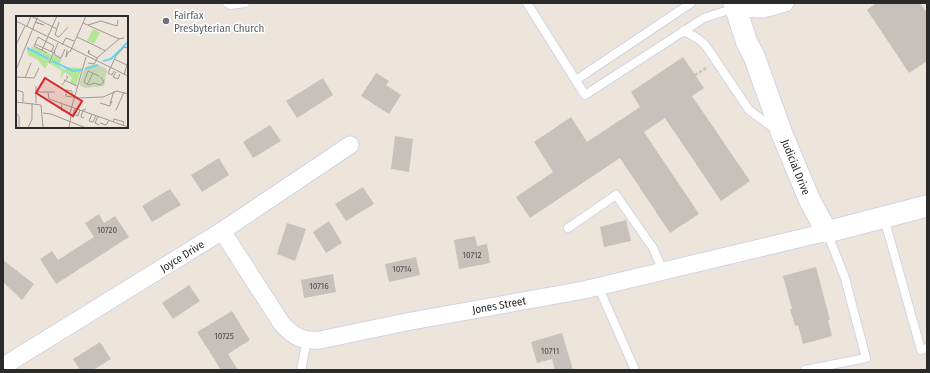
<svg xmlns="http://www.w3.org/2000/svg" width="930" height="373" viewBox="0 0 930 373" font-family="'Fira Sans Condensed',sans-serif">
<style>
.building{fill:#c8c1bb}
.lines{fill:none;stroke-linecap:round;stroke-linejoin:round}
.service-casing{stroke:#d1d5e3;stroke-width:10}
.minor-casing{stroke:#d1d5e3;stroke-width:19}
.tertiary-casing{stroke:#d1d5e3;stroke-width:23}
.path{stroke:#c3c3c3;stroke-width:2.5;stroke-dasharray:3 2;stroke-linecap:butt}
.service{stroke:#fff;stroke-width:8}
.minor{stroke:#fff;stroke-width:17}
.tertiary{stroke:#fff;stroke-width:21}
.worship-dot{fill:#6b7280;stroke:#fff;stroke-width:1.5}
.labels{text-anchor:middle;stroke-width:3;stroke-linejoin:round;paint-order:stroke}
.number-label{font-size:9px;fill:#52504e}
.worship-label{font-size:11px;fill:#5b616d;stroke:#fff;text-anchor:start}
.street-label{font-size:11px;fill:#2a2a2a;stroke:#fff}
.inset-river{fill:none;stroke:#6bd5f2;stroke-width:2}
.inset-road{fill:none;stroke:#9f9a94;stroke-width:1}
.view{fill:#d62828;fill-opacity:0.15;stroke:#d62828;stroke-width:2}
.inset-edge{fill:none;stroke:#2a2a2a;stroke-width:2}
</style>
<rect width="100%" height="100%" fill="#ede4db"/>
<path class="building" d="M876 3H920L927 13V61L909 73 867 10Z
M683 57 704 88 692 96 750 181 721 201 665 118 644 132 699 214 670 233 620 158 530 218 516 197 553 172 534 142 571 117 587 142 640 107 631 92Z
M376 73 389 81 386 85 401 95 389 114 361 96Z
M323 78 333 95 297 118 286 101Z
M270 125 281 141 253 158 243 142Z
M395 136 413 139 409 172 391 169Z
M219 158 229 175 202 192 191 175Z
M363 187 374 204 346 221 335 204Z
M170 189 181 205 152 222 142 206Z
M99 214 104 223 115 216 129 237 56 284 40 259 52 251 58 260 94 237 85 223Z
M626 220 631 241 604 247 600 227Z
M329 221 342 243 326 253 313 232Z
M287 223 306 229 295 261 277 254Z
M475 236 477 246 487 244 490 263 459 269 454 240Z
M416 257 420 275 389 282 385 264Z
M3 260 34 284 22 300 3 282Z
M816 267 830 320H828L832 336 803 344 798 325 795 326 790 309H792L783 276Z
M333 274 336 292 304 298 301 280Z
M189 285 200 301 173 319 162 303Z
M232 311 250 340 228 354 238 370H221L197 332Z
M562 333 573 370H555L552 359 537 363 531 342Z
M100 342 111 359 93 370H80L73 359Z"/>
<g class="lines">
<defs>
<path id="service" d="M227 3 230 5 245 3
M527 3 585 95 704 18 735 8
M683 31C693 35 700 39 706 46L749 110 775 129
M576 80 691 3
M884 218 921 350 927 348
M568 228 616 195 653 248 663 271
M598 286 635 370
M301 370 307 340
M805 370 866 358 845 278 827 232"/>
<path id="minor" d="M735 8 763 9 785 3
M222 231 282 324C294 337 302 341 320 340L406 322 584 290 827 232
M10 362 222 231 350 145"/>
<path id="tertiary" d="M734 3 747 43 754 56 782 134 810 201 827 232 927 206"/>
</defs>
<use href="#service" class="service-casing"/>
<use href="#minor" class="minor-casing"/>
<use href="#tertiary" class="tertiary-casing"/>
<path class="path" d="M695 75 708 67"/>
<use href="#service" class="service"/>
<use href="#minor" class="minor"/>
<use href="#tertiary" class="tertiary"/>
</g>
<circle class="worship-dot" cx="166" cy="21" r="4"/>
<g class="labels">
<g class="number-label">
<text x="107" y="233">10720</text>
<text x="472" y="258">10712</text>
<text x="402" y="272">10714</text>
<text x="319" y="289">10716</text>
<text x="224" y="339">10725</text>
<text x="550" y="354">10711</text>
</g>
<g class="worship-label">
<text x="174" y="19">Fairfax<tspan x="174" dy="13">Presbyterian Church</tspan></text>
</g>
<g class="street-label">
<text transform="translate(796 167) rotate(68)" y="4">Judicial Drive</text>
<text transform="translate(182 256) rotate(-32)" y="4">Joyce Drive</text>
<text transform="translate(499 305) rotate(-10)" y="4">Jones Street</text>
</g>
</g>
<g transform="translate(16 16)">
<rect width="112" height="112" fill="#ede4db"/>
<path d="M77 13 84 16 78 28 71 25ZM16 30 36 39 29 53 22 44 12 39 11 31 15 34ZM37 39 46 43 42 50 49 54 50 51 66 52 60 69 54 66 56 62 49 56 44 63 46 55 33 47Z" fill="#b5e596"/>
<path d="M79 48 91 53 88 70 69 72 63 69 69 51Z" fill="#c6d7b2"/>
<path class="inset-river" d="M11 32 33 43M36 45 57 55 66 54M87 45 95 43 112 26M69 53 82 49"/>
<path class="inset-road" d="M0 5 112 60M19 6 28 9 19 6M43 6 39 19 43 21 52 11M67 7 103 23 108 22M72 9 85 5 101 10 102 4M11 10 15 0 41 13M61 21 90 35M19 28 18 30 31 37M0 29 9 10M46 29 50 22 58 25M26 34 41 0M38 34 39 39 45 42 49 33M51 34 50 41 53 35M35 36 38 30 22 21 19 28 36 36 37 37M54 36 70 0M73 38V34L72 37 81 42M98 43 111 49M33 47 42 27M72 47 78 48 82 41 103 23M0 54 22 0M98 55 96 59 92 57 100 40 108 31 112 32M100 56 97 61 102 63 104 58M108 59 112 45M83 60 72 55 68 66 73 69 78 67 84 69 88 66 85 61M0 61 18 62 23 52M9 62 15 47M48 64 61 70M46 69 52 61 50 60M71 69 77 57M0 74 7 76V86M20 76H39M32 76 33 83 112 111M56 79V75L50 74V80L62 82 87 81 101 75 112 78M0 86 25 89 27 112M20 87V70M84 87 94 90 96 85M46 88 45 94 54 97 70 41M94 88 98 75M59 92 57 98 62 100 64 94M100 94 108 76M0 97 3 100V112M27 97 35 98 70 112M76 98 73 105 77 106 80 99M82 100 79 107 83 109M68 102 65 101 67 94 70 93M97 106 98 103 105 105 108 106 107 109M84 107 90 109 93 104M12 112 16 103V87M53 112 55 100"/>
<path class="view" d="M29 62 66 85 57 100 20 77Z"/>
<rect width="112" height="112" class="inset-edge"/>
</g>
<rect width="930" height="373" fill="none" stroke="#2a2a2a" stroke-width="8"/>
</svg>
